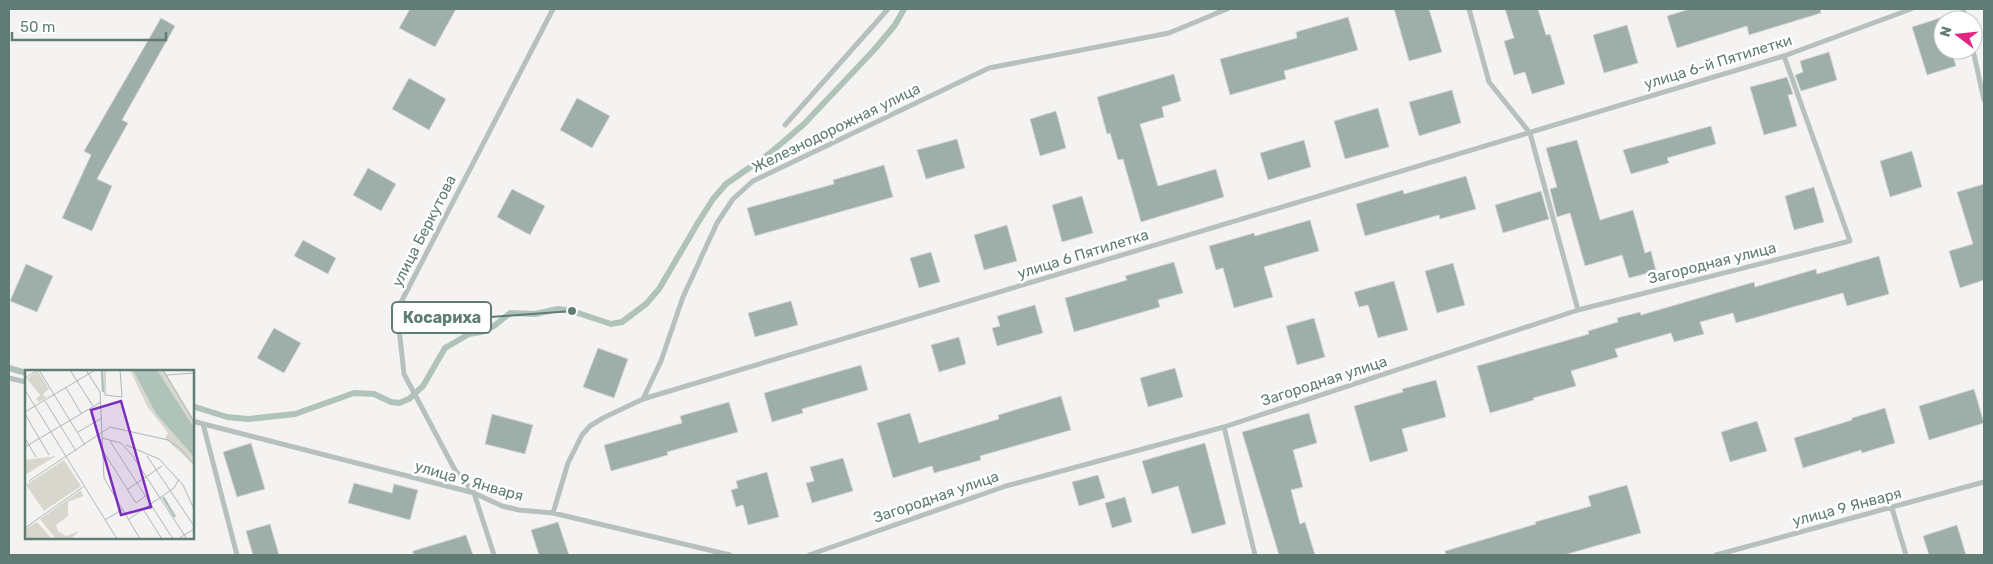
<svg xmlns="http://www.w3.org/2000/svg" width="1993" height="564" viewBox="0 0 1993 564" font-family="Rubik,sans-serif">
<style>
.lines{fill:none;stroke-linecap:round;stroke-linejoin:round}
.stream{stroke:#b0c3bb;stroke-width:6}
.building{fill:#9eaea9;stroke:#d6d5d4}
.minor{stroke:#b6c0bd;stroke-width:5}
.labels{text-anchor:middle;stroke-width:5;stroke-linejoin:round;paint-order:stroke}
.street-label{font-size:15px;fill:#607c75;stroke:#fff}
.inset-river{fill:none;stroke:#b0c3bb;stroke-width:2.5}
.inset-road{fill:none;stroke:#acb8b4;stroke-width:1}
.view{fill:#7b2cbf;fill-opacity:0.15;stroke:#7b2cbf;stroke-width:2.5}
.inset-edge{fill:none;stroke:#607c75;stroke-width:2.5}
.leader{fill:none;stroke:#607c75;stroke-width:2}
.callout-dot{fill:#607c75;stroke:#fff;stroke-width:2}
.callout{fill:#fff;stroke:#607c75;stroke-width:2}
.callout-label{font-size:16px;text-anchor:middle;font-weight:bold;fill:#607c75}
</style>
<rect width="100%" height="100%" fill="#f5f3f1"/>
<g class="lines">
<path class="stream" d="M9 368 26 373
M192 406 227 417 248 419 295 414 354 393 374 394 391 402 399 403 409 399 423 386 445 348 469 334 481 332 494 326 510 313 535 314 558 309 572 311 611 324 622 322 646 304 659 289 699 221 713 199 726 184 769 154 804 124 874 50 895 25 904 9"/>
</g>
<path class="building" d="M410 9H456L435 47 399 28Z
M1394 9H1429L1442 52 1409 61Z
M1505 9H1538L1546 35 1550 34 1565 84 1532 94 1525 72 1514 75 1504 41 1514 38Z
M1690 9H1820L1821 13 1749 35 1747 26 1677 48 1667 16Z
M1348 17 1358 50 1284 71 1286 79 1230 95 1220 59 1297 38 1296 32Z
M1943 17V50H1951L1956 66 1927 75 1912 27Z
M161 18 175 26 122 120 128 123 97 179 112 186 92 231 62 218 91 155 84 151Z
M1627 25 1638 63 1604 73 1593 35Z
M1829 52 1837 80 1801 91 1795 75 1803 72 1800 61Z
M1174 74 1181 101 1162 107 1164 117 1140 124 1158 186 1216 169 1224 197 1141 222 1123 159 1118 160 1110 133 1107 134 1097 97Z
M1787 77 1793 94 1788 95 1797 126 1764 135 1750 87Z
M409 78 446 99 429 130 392 109Z
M1452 90 1461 123 1419 136 1409 102Z
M577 98 610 116 592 148 560 130Z
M1378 108 1389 147 1345 159 1334 121Z
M1056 111 1066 148 1040 156 1030 119Z
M1711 126 1716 144 1667 158 1669 163 1631 174 1623 150Z
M957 139 965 168 926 179 917 150Z
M1304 140 1311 167 1268 180 1260 153Z
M1577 140 1600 220 1633 210 1645 253 1651 251 1656 271 1629 278 1622 255 1585 266 1570 213 1557 217 1550 189 1557 187 1546 148Z
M1912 151 1922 187 1890 197 1880 161Z
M884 165 893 197 755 236 747 208 834 184 833 180Z
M368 168 396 184 381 211 353 195Z
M1466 176 1476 209 1440 219 1439 215 1365 236 1356 204 1403 190 1404 194Z
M1984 184V280L1960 288 1949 251 1973 244 1957 192Z
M1814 187 1824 222 1794 230 1785 196Z
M512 189 545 206 530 235 497 217Z
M1541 191 1549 219 1503 233 1495 205Z
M1082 196 1093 233 1062 242 1052 205Z
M1310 220 1319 251 1264 267 1273 297 1234 308 1223 268 1216 270 1209 246 1254 233 1255 236Z
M1007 225 1017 261 984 270 974 235Z
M303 240 336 258 328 274 294 256Z
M931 252 940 282 919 288 910 258Z
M1879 256 1889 294 1847 306 1843 293 1736 323 1733 313 1700 322 1704 334 1674 342 1671 333 1615 349 1618 357 1571 371 1576 386 1533 398 1534 400 1490 413 1477 366 1589 334 1588 331 1618 322 1617 318 1640 312 1641 315 1754 282 1755 287 1816 269 1817 274Z
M1174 262 1183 293 1158 300 1160 307 1074 332 1065 298 1127 280 1125 276Z
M1453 263 1465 305 1437 313 1425 271Z
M26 264 53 276 37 312 10 301Z
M1394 281 1408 330 1378 338 1368 305 1359 307 1354 292Z
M791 301 798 325 755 337 748 313Z
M1035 305 1043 333 997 346 992 328 1000 326 997 316Z
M1314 318 1325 357 1297 365 1286 326Z
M274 328 301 343 284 373 257 358Z
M959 337 966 364 939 372 931 345Z
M598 348 628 359 614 398 583 387Z
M861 365 868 390 802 409 803 413 772 422 764 393Z
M1175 368 1183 397 1148 407 1140 378Z
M1436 380 1446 417 1402 429 1408 451 1370 462 1354 406 1403 392 1402 389Z
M1974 389 1984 423 1929 440 1919 406Z
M1061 396 1071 430 980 456 981 460 934 473 932 466 893 478 877 423 910 413 919 443 999 419 998 415Z
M729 402 738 432 667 452 668 455 611 471 604 445 682 423 680 416Z
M1885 408 1895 443 1862 453 1861 450 1803 468 1794 438 1852 420V418Z
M1309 413 1317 443 1293 450 1303 487 1291 490 1300 524 1305 522 1315 555H1279L1242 432Z
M492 414 533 425 525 454 485 444Z
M1757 421 1767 451 1730 462 1721 432Z
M251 443 265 489 237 497 223 452Z
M1205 443 1226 524 1192 534 1178 486 1152 494 1142 461Z
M843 458 853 491 812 503 806 483 814 481 810 467Z
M767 472 779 517 748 525 743 505 736 507 731 490 738 488 736 481Z
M1098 475 1105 498 1079 506 1072 482Z
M354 483 392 493 394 484 418 490 410 520 348 503Z
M1627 485 1641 533 1564 555H1446L1445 551 1536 524 1535 522 1591 506 1588 496Z
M1125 497 1132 522 1112 528 1105 503Z
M558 522 569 555H539L531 530Z
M270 524 279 555H253L246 531Z
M1957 525 1966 555H1929L1923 536Z
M466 535 473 555H413V551Z"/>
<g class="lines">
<path class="minor" d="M1469 9 1489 82 1530 133 1578 310
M1963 9 1966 20
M1973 50 1984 100
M785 125 888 9
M9 378 26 382
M643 399 1784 56 1911 9
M192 421 474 493 502 506 519 510 553 513 730 555
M203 424 237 555
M1224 427 1255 555
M1892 508 1906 555
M553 513 568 463 582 435 590 426 603 418 643 399 661 361 683 297 717 223 733 199 753 181 989 68 1169 33 1227 9
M494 555 474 493 455 470 404 374 397 310 553 9
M809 555 1006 486 1224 427 1578 310 1850 241 1784 56
M1716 555 1984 482"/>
</g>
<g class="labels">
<g class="street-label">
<text transform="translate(1718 62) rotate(-17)" y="5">улица 6-й Пятилетки</text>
<text transform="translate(836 128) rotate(-26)" y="5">Железнодорожная улица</text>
<text transform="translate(424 231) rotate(-63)" y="5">улица Беркутова</text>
<text transform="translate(1083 254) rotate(-17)" y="5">улица 6 Пятилетка</text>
<text transform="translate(1712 263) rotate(-14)" y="5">Загородная улица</text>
<text transform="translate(1324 381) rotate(-18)" y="5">Загородная улица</text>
<text transform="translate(469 481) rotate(16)" y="5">улица 9 Января</text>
<text transform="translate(936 497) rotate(-19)" y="5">Загородная улица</text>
<text transform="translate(1847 507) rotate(-15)" y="5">улица 9 Января</text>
</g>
</g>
<g transform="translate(25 370)">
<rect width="169" height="169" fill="#f5f3f1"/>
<path d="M105 0H108L131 44 169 87V95L140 68 143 63 122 36ZM132 0H139L169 50V59ZM13 1 24 19 18 24 21 27 28 24 14 32 11 29 15 25 2 9ZM31 86 0 105V90ZM39 90 56 116 19 141 1 115ZM56 120 58 126 43 132V146L31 155 33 161 41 166 54 161 46 169H31L15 149ZM12 152 27 169H0V159Z" fill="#d8d7ce"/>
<path d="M108 0H132L168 56 169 87 131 44Z" fill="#b0c3bb"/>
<path class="inset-river" d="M77 0 78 22M138 127 150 147"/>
<path class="inset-road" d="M14 0 60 75M45 0 68 36M61 0 75 22 79 108 115 169M80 0V25L97 27 95 0M138 0 169 52M142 5 169 3M0 8 13 0M41 18 56 43M0 20 92 169M20 31 51 81M0 42 70 0M0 44 24 85M53 62 77 48M0 68 11 87M77 68 96 73 107 85 162 169M85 71 148 169M101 75 134 89 158 115 169 139M0 77 76 32M78 81 111 133 120 126M122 86 169 156M4 111 85 57 143 70 156 79 169 95M103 119 137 96M118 139 137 169M104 149 149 118 154 109M80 150 98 139M0 158 58 117M153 169 169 159"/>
<path class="view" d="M96 31 126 137 96 145 66 40Z"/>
<rect width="169" height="169" class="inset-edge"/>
</g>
<path class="leader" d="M572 311L491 317"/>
<circle class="callout-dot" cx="572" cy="311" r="5"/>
<rect class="callout" x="392" y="302" width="99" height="31" rx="5"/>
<g class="callout-label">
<text x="442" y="323">Косариха</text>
</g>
<rect width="1993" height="564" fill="none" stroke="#607c75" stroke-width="20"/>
<g transform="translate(1958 35) rotate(286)"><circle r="24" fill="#ffffff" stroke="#bfcbc8"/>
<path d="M0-4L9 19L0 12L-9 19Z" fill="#e12581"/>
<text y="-8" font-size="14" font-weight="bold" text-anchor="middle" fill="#607c75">N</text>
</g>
<path d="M12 32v8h154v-8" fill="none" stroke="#607c75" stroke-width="2.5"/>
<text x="20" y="32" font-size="15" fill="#607c75" stroke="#ffffff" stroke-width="4" paint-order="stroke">50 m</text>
</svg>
